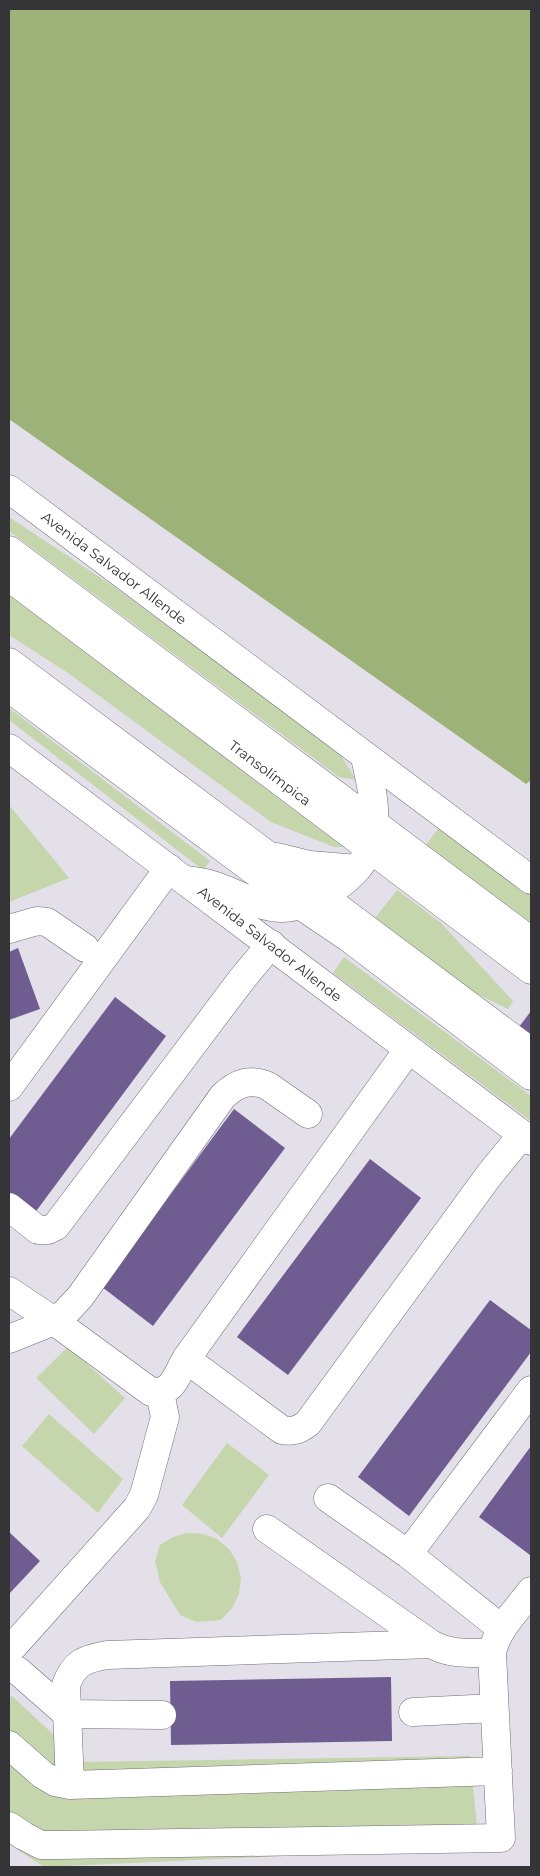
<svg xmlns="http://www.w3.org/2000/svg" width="540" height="1876" viewBox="0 0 540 1876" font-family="Montserrat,sans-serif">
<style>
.green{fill:#c5d5ac}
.forest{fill:#9cb278}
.building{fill:#6f5c91}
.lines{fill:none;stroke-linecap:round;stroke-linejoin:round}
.minor-casing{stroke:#706d75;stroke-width:29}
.major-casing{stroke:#706d75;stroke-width:29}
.highway-casing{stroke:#706d75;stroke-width:29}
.minor{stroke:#fff;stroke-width:28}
.major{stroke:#fff;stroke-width:28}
.highway{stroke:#fff;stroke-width:28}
.labels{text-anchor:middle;stroke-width:5;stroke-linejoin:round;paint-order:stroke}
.street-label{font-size:14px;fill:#353437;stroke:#fff}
</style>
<rect width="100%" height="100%" fill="#e3e0e9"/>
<path class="green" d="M9 517 113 586 339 752 356 780 339 777 9 531Z
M9 588 357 847H334L271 822 68 673 9 635Z
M9 708 210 861 203 870 9 720Z
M9 805 69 878 9 902Z
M440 826 531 895V923L426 845Z
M397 890 441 923 513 1001 508 1009 420 966 367 928Z
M344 957 531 1096V1121L333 973Z
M68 1347 125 1398 94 1434 36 1378Z
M49 1414 123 1479 98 1513 22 1446Z
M227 1443 269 1475 222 1538 182 1505Z
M187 1533 203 1534 217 1539 229 1549 237 1562 241 1578 239 1594 232 1608 221 1620 196 1622 180 1615 160 1582 155 1561 160 1545 173 1537Z
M12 1696 83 1762 470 1756 479 1847 44 1867 9 1844V1698Z"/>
<path class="forest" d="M9 9H531V780L526 784 9 419Z"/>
<path class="building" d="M18 948 40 1009 9 1020V952Z
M115 997 166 1036 34 1214 9 1195V1139Z
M531 1011V1036L519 1027Z
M234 1109 285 1148 153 1326 102 1287Z
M370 1159 421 1198 288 1375 237 1337Z
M490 1300 531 1330V1352L409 1516 358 1477Z
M531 1446V1554L530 1555 479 1517Z
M9 1532 40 1561 9 1594Z
M391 1677 392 1741 171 1745 170 1681Z"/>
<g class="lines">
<defs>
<path id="minor" d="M9 577 531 970
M9 662 531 1052
M277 857 310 865 357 869
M9 929 37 921 47 922 85 948
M9 1087 169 868
M9 1207 38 1230H48L56 1226 242 979 271 944
M9 1291 54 1321 151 1392C173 1394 176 1376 186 1359L408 1050
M9 1339 54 1321 65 1313 80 1297 223 1096C237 1083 250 1078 268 1086L308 1114
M186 1359 282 1430C293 1432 299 1430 308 1423L490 1174 522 1135
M328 1498 408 1554
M267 1529 431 1644C451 1655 470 1653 492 1653
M502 1629 408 1554 531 1390
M9 1651 137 1508 144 1495 165 1417 160 1393
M18 1671 67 1714 162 1715
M413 1712 494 1708
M9 1745 43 1775 55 1782 70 1785 498 1771
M70 1785 66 1685C74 1663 84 1659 107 1655L431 1644
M9 1826 24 1836 41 1845H58L501 1838 492 1653C496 1630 518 1609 531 1591"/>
<path id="major" d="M9 489 531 880
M9 748C183 879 356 1011 531 1141"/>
<path id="highway" d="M9 550 531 941
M9 688 300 905 349 938 531 1076
M187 880C194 881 202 882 209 884 234 890 256 908 282 908 300 908 317 899 332 890 387 856 377 811 365 757"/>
</defs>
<use href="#minor" class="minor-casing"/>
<use href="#major" class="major-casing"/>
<use href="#highway" class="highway-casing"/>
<use href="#minor" class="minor"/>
<use href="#major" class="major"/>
<use href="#highway" class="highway"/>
</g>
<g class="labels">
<g class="street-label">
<text transform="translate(114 568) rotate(37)" y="5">Avenida Salvador Allende</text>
<text transform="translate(270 773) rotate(37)" y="5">Transolímpica</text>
<text transform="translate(270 944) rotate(38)" y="5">Avenida Salvador Allende</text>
</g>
</g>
<rect width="540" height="1876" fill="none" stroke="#353437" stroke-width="20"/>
</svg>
